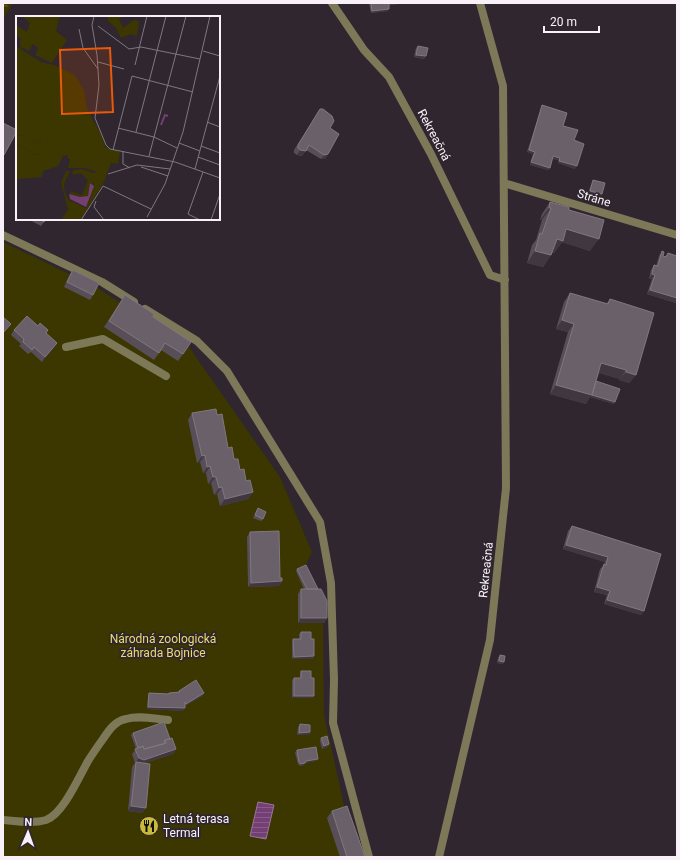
<svg xmlns="http://www.w3.org/2000/svg" width="680" height="860" viewBox="0 0 680 860" font-family="Roboto,sans-serif">
<style>
.green{fill:#3c3600}
.forest{fill:url(#forest-firs)}
.water{fill:url(#water-rules);stroke:#9b759c}
.lines{fill:none;stroke-linecap:round;stroke-linejoin:round}
.service{stroke:#7c7858;stroke-width:8}
.minor{stroke:#7c7858;stroke-width:8}
.wall{fill:#584e58}
.shaded-wall{fill:#403740}
.building{fill:#696069;stroke:#807780}
.labels{text-anchor:middle;stroke-width:3.5;stroke-linejoin:round;paint-order:stroke}
.street-label{font-size:12px;fill:#f8f2f8;stroke:#2f262f}
.park-label{font-size:12px;fill:#e9dc6c;stroke:#2f262f}
.poi-label{font-size:12px;fill:#f8f2f8;stroke:#2f262f;text-anchor:start}
.inset-river{fill:none;stroke:#733f74;stroke-width:2}
.inset-road{fill:none;stroke:#7f787f;stroke-width:1}
.view{fill:#e8590c;fill-opacity:0.15;stroke:#e8590c;stroke-width:2}
.inset-edge{fill:none;stroke:#f8f2f8;stroke-width:2}
</style>
<defs>
<pattern id="forest-firs" width="22" height="20" patternUnits="userSpaceOnUse"><rect width="22" height="20" fill="#3c3600"/><path d="M5 1l3.5 6h-7zM16 11l3.5 6h-7z" fill="#4f4a19"/></pattern>
<pattern id="water-rules" width="6" height="5" patternUnits="userSpaceOnUse"><rect width="6" height="5" fill="#733f74"/><path d="M0 2.5h6" fill="none" stroke="#885b89"/></pattern>
</defs>
<rect width="100%" height="100%" fill="#2f262f"/>
<path class="green" d="M3 242 96 287 189 347 280 477 312 552 305 567 323 606 324 714 345 810 362 857H3Z"/>
<path class="forest" d="M3 3H13L3 18Z"/>
<path class="water" d="M258 802 274 805 266 839 250 836Z"/>
<g class="lines">
<path class="service" d="M3 235 102 282 134 302
M145 309 197 341 227 371 320 522 331 583 334 680 333 723 369 857
M66 347 103 339 166 376
M3 820C16 821 32 824 46 820 63 814 79 777 88 761 93 753 98 746 103 739 109 730 115 721 126 719 139 715 155 719 168 720"/>
<path class="minor" d="M332 3 364 50 389 77 431 154 490 275 505 280
M504 183 677 235
M439 857 490 640 506 488 503 86 480 3"/>
</g>
<path class="wall" d="M369 3H406L389 5 388 11 371 13Z
M418 46 426 56 424 59 414 57 416 48Z
M542 105 563 126 574 140 575 169 558 163 559 160 553 159 550 168 548 170 530 165 533 154 527 152 541 108Z
M320 109 330 128 328 154 325 159H321L306 150 302 156 297 155 294 153V150Z
M593 180 600 197 588 193 592 182Z
M550 202 569 210 590 251 562 242 554 253H552L551 255 543 267 527 263 532 245 536 240 542 220H540L542 214Z
M28 219H46L41 226Z
M662 251 663 256 665 257 668 253 676 303 647 294 652 279H649L651 270 654 265 656 266 659 256Z
M73 270 93 295 90 300 64 287 70 274Z
M570 293 606 304 610 299 636 375 629 383 619 380 620 379 599 373 596 381 615 402 614 404 590 397 586 404 550 394 568 332 556 329 564 302Z
M125 295 153 317 183 354 178 361 161 350 154 360 104 327Z
M38 326 48 330 46 333 57 343 42 362 31 352 28 354 19 346 21 344 11 335 14 330Z
M192 413 217 415 228 448 253 492 248 499 220 506 217 494 214 495 211 483 208 484 206 473H203L200 462 197 463 188 420Z
M258 508 263 519 261 521 253 518Z
M572 526 661 554 644 611 641 615 604 604 607 595 594 592 600 569 604 565 605 562 563 549 568 531Z
M250 532 282 581 279 586 248 587 247 537Z
M297 569 327 618 324 623H298V594L301 589H304L296 571Z
M301 632 311 639 313 659H292V642L293 639H299V634Z
M500 655 503 664 497 663 498 658Z
M301 671 311 678 313 698H292V680L294 678H300V673Z
M179 691 204 693 202 696 185 706 183 711 147 709 148 695 149 693 168 694 169 693 178 692Z
M300 724 310 732 309 735H297L298 727Z
M133 733 170 739 176 749 173 754 145 763 146 808 142 813 128 811 132 767 135 763 132 754 136 749 131 735Z
M321 738 329 744 328 747 322 749 320 741Z
M297 750 318 759 316 761 305 763 303 766H300L298 764 295 753Z
M332 811 365 857H340L327 818Z"/>
<path class="shaded-wall" d="M389 3H406L387 6Z
M389 9 388 11 371 13 372 11Z
M416 55 426 56 424 59 414 57Z
M300 150 306 151 302 156 297 155Z
M529 150 535 152 533 154 527 152Z
M328 154 325 159H321L324 155Z
M553 156 560 158 559 160 552 158Z
M559 161 577 166 575 169 558 163Z
M531 162 550 168 548 170 530 165Z
M590 191 602 194 600 197 588 193Z
M549 208H551L542 220H540Z
M566 229 599 239 590 251 562 242 554 253 548 251 557 239Z
M535 251 551 255 543 267 527 263Z
M652 274 655 275 652 279H649Z
M650 290 677 298V302L676 303 647 294Z
M562 320 574 324 568 332 556 329Z
M57 343 54 348 42 362 45 357Z
M601 363 626 370 620 379 595 372Z
M626 372 636 375 629 383 619 380Z
M556 385 615 402 614 404 590 397 586 404 550 394Z
M205 455 200 462 197 463 202 456Z
M210 466 206 473H203L207 467Z
M213 477H216L211 483 208 484Z
M222 487 217 494 214 495 219 488Z
M253 492 248 499 220 506 225 499Z
M566 545 608 557 605 562 563 549Z
M282 581 279 586 248 587 251 583Z
M597 587 610 591 607 595 594 592Z
M607 600 644 611 641 615 604 604Z
M301 618H327L324 623H298Z
M314 656 313 659H292L294 657Z
M499 661 504 662 503 664 497 663Z
M204 693 202 696 185 706 186 704Z
M294 696H314L313 698H292Z
M148 707 185 708 183 711 147 709Z
M310 732 309 735H297L299 733Z
M329 744 328 747 322 749 324 746Z
M176 749 173 754 141 764 135 763 139 758Z
M318 759 316 761 305 763 303 766H300L301 764 306 761Z
M131 806 146 808 142 813 128 811Z"/>
<path class="building" d="M371 3H390H389V9L372 11Z
M418 46 428 48 426 56 416 55Z
M542 105 567 113 563 126 578 130 574 140 584 144 577 166 559 161 560 158 553 156 550 168 531 162 535 152 529 150Z
M320 109H323L332 116 334 121 330 128 339 134 328 154 324 155 309 145 306 151 300 150 298 148V145Z
M3 123 17 130V131L4 155 3 154Z
M593 180 605 183 602 194 590 191Z
M550 202 569 207V210L604 220 599 239 566 229 563 241 557 239 551 255 535 251 540 233 542 234 551 208H549Z
M39 219H46L44 222Z
M662 251 664 252 663 256 666 257 668 253 677 256V298L650 290 655 275 652 274 654 265 658 266Z
M73 270 99 283 93 295 67 282Z
M570 293 608 304 610 299 654 313 636 375 626 372V370L601 363 592 395 556 385 574 324 562 320Z
M125 295 154 314 153 317 191 342 183 354 165 343 159 353 109 321Z
M27 316 38 326 40 323 48 330 46 333 57 343 45 357 34 347 32 350 23 342 24 339 14 330Z
M3 317 11 324 3 333Z
M596 381 620 389 615 402 592 395Z
M216 409 217 415 222 414 228 448 232 447 234 459H238L240 470 244 469 246 481 250 480 253 492 225 499 222 487 219 488 216 477H213L210 466 207 467 205 455 202 456 192 413Z
M258 508 266 512 263 519 255 515Z
M572 526 661 554 644 611 607 600 610 591 597 587 604 564 606 565 608 557 566 545Z
M279 531 280 578H282V581L251 583 250 532Z
M306 565 318 589H307L297 569Z
M301 589H321L327 601V618H301Z
M301 632H311V639H314V656L294 657 293 639H301Z
M500 655 505 656 504 662 499 661Z
M301 671H311V678H314V696H294V678H301Z
M196 680 204 693 186 704 185 702V708L148 707 149 693 169 694V693L180 692 179 691Z
M164 722 170 739 165 740 164 744 144 749 143 746 138 748 133 733Z
M300 724 310 725V732L299 733Z
M327 736 329 744 324 746 321 738Z
M172 738 176 749 144 760 139 758 135 749 143 746 144 749 166 743 165 740Z
M316 747 318 759 306 761 305 763 301 764 299 762 297 750Z
M136 762 150 764 146 808 131 806Z
M347 806 365 857H347L332 811Z"/>
<defs>
<symbol id="restaurant-disc" viewBox="-11 -11 22 22"><circle r="9.5" fill="#c9ba3a" stroke="#2f262f"/><path d="M-5-6h1v4h1v-4h1v4h1v-4h1v5L-1.5 .5V6h-2V.5L-5-1ZM5-6V6H3V1.5H1.5Q1.5-4 5-6Z" fill="#111"/></symbol>
</defs>
<g fill-rule="evenodd">
<use href="#restaurant-disc" x="138" y="815" width="22" height="22"/>
</g>
<g class="labels">
<g class="street-label">
<text transform="translate(434 135) rotate(62)" y="4">Rekreačná</text>
<text transform="translate(594 198) rotate(17)" y="4">Stráne</text>
<text transform="translate(486 570) rotate(-84)" y="4">Rekreačná</text>
</g>
<g class="park-label">
<text x="163" y="643">Národná zoologická<tspan x="163" dy="14">záhrada Bojnice</tspan></text>
</g>
<g class="poi-label">
<text x="163" y="823">Letná terasa<tspan x="163" dy="14">Termal</tspan></text>
</g>
</g>
<g transform="translate(16 16)">
<rect width="204" height="204" fill="#2f262f"/>
<path d="M16 0H44L40 15 32 9ZM0 30 25 46 38 49 59 59 68 74 71 93 85 118 89 131 104 136 102 148 95 147 88 166 64 204H45L52 194 45 166 50 155H54L48 168 49 177 53 184 70 192 78 168 74 167 72 180 64 181 54 178 55 175 66 179 72 164 65 157 57 159 56 155 66 153 77 157 81 156 69 152H52L54 143 51 142 52 139 47 140 42 150 27 155 26 161 2 163 0 167V127L19 139 30 133V125L25 122 22 128 15 126 11 120 0 119Z" fill="#3c3600"/>
<path d="M6 0H16L32 8 33 5 38 7 40 15 51 24 36 47 19 39 22 32 17 28 13 35 4 31V22L0 19V9L11 16 14 7ZM92 0H107L103 3 107 12 118 4 123 5 121 20 115 18 105 22 100 12 92 5ZM0 37H6L11 41 29 68V73L0 76ZM0 119 11 120 15 126 22 128 26 121 30 125 33 136 30 139 21 137 19 139 0 127Z" fill="#3c3600"/>
<path d="M74 167 78 170 70 191 54 183 53 178 64 181 72 180Z" fill="#733f74"/>
<path class="inset-river" d="M145 109 149 99 152 100"/>
<path class="inset-road" d="M78 0 76 9 81 39 83 69 79 102 90 129 94 133 159 146 204 162M82 10 113 33 125 31 184 43M63 13 67 32 82 53M187 35 204 40M82 46 108 53M119 49 131 0M191 106 204 111M102 112 138 121 161 132M120 116 150 0M163 127 184 135M185 130 204 137M97 134 116 60 177 76M107 135V148L114 152M133 140 170 0M182 141 204 149M125 151 152 160M179 153 204 60M92 158 121 149 154 153M80 185 78 191 88 204M131 201 149 168 167 116 194 0M65 204 87 170 135 193M184 204 172 198 187 156M195 204 204 178"/>
<path class="view" d="M94 32 97 96 46 98 44 34Z"/>
<rect width="204" height="204" class="inset-edge"/>
</g>
<rect width="680" height="860" fill="none" stroke="#f8f2f8" stroke-width="8"/>
<g transform="translate(28 832) rotate(2)" stroke="#2f262f" stroke-width="3" paint-order="stroke">
<path d="M0-3L7 15L0 10L-7 15Z" fill="#f8f2f8"/>
<text y="-6" font-size="11" font-weight="bold" text-anchor="middle" fill="#f8f2f8">N</text>
</g>
<path d="M544 26v6h55v-6" fill="none" stroke="#f8f2f8" stroke-width="2"/>
<text x="550" y="26" font-size="12" fill="#f8f2f8" stroke="#2f262f" stroke-width="3" paint-order="stroke">20 m</text>
</svg>
